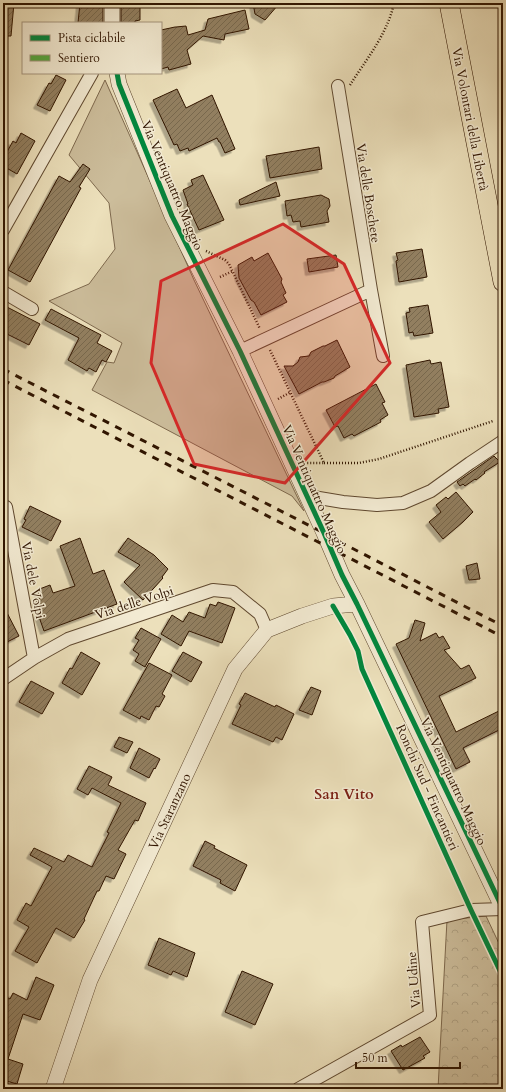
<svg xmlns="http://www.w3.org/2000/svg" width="506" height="1092" viewBox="0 0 506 1092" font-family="Cardo,serif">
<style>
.green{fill:#ccbd9b;stroke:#7e694e}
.forest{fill:url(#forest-crowns);stroke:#7e694e}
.building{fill:url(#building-hatch);stroke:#301500;filter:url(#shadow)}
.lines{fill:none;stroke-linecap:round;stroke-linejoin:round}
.minor-casing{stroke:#5f482f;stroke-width:14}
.tertiary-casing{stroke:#5f482f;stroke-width:16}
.primary-casing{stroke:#301500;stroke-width:20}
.path{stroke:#301500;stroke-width:2.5;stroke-dasharray:1 2;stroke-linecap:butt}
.minor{stroke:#f3ebd3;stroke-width:12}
.tertiary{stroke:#f3ebd3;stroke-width:15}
.primary{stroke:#ece0bb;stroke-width:19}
.rail{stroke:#301500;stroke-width:3;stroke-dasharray:7 7;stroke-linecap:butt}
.quiet{stroke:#54a940;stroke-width:4;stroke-dasharray:8 4;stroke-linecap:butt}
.cycleway-casing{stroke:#f3ebd3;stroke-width:8}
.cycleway{stroke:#00873e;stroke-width:5}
.marked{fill:#d62828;fill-opacity:0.2;stroke:#d62828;stroke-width:3;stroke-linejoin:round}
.labels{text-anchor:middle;stroke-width:3;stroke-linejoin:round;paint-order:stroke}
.street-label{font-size:13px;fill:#301500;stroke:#f3ebd3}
.quarter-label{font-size:15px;font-weight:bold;fill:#7a1f14;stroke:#f3ebd3}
</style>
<defs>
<pattern id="forest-crowns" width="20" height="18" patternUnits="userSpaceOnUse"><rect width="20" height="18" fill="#ccbd9b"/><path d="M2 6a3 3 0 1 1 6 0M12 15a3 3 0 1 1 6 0" fill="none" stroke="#b0a284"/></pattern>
<pattern id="building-hatch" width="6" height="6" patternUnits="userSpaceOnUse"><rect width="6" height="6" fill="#927f61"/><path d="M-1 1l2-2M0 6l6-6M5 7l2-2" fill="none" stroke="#78674e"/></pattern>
<filter id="shadow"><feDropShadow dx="-3.5" dy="3.5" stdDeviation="0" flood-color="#0004"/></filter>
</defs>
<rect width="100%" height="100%" fill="#ece0bb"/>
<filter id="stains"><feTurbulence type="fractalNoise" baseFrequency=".005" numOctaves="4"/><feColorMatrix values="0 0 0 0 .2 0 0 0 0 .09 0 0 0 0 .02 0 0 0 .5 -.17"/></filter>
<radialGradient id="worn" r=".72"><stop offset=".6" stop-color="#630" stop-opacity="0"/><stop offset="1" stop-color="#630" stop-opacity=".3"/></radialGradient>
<path class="green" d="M105 80 194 280 304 511 292 496 92 390 107 362 114 363 122 343 49 301 89 284 115 249 109 203 69 155Z"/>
<path class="forest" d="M486 916 503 952V1089H438L447 920Z"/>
<path class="building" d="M3 3H14L11 36H3Z
M80 3H103V23H78Z
M121 3H140V20L135 21V23H121Z
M253 3H269L278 5 265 20 255 14Z
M245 10 249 29 225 34 224 40 203 36 187 50 191 64 169 70 168 67 161 69V30L175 27H176L186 26 188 35 205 30 208 19Z
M56 75 66 80 50 111 37 105 49 83 51 84Z
M177 89 186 108 212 95 235 149 225 153 220 142H219L217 138 189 151 188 148 180 151 177 144 174 145 153 100Z
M21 133 35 141 17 174 3 166V150L7 152 13 141 16 143Z
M319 147 322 169 270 178 266 156Z
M83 164 90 169 79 187 81 188 30 282 8 270 59 176 70 182Z
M203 175 224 220 199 230 187 204H188L183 190 193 185 191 180Z
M276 182 280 196 240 205 239 200Z
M321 195 329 199 330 206 327 211 329 222 301 227 300 221 293 222 291 215 287 216 285 201Z
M422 249 427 277 399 282 396 261 398 260 396 253Z
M268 253 282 279 281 282 286 293 283 295 287 302 261 315 254 302 251 300 239 278 238 265 252 257 254 261Z
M336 255 338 267 309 272 307 259Z
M3 305 40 324 29 345 3 332Z
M428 305 433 333 414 336 413 332 409 333 406 313 410 312 409 308Z
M51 309 101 335 97 343 112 351 106 362 102 360 96 372 89 368 87 371 68 360 79 338 45 320Z
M337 340 350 367 335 376 334 378 324 382H322L299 394 284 366H293L298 362 300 357 309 356 311 352 323 346H325Z
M430 360 431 364 441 362 449 407 438 409 439 413 414 417 406 365Z
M376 384 385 402 382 403 388 415 380 420 381 422 354 436 352 434 344 438 338 426 335 427 326 410Z
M494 456 500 462 484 472 485 473 476 480 475 479 465 486 463 484 460 486 457 482Z
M456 492 473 512 463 522 443 539 429 522 441 512 436 505 446 497 448 499Z
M30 506 61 521 51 541 22 527 26 520 24 519Z
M80 538 93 574 104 570 117 604 44 631 38 614 41 612 36 600 41 598 37 590 50 585 53 593 75 586 60 546Z
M128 538 154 555 168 569 162 577 163 578 143 600 124 582 140 565 118 552Z
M477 563 480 579 469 580 466 566Z
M218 602 235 608 222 643 189 631 181 646 161 634 172 615 183 622 189 612 205 618 210 604 216 606Z
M3 605 19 636 3 644Z
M415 620 425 623 420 641 436 633 439 638 443 636 450 648 444 650 461 669 469 665 476 678 439 696 456 732 503 709V728L463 748 470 762 456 769 396 644 409 638Z
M141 628 161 639 145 667 135 661 139 654 133 650 139 640 135 638Z
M81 652 100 663 82 695 62 683 70 668 72 669Z
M183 652 202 662 191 682 172 671Z
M149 663 172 675 162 694 165 696 159 707 156 706 149 720 141 716 140 719 123 710Z
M31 681 54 693 42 714 19 702Z
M311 687 321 691 312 715 299 710Z
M245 693 275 707 276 705 294 714 282 740 276 737 273 742 232 724 241 705 239 704Z
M119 737 133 742 127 753 114 747Z
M139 748 160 759 155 769 154 768 149 778 130 768Z
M89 766 112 777 108 785 146 803 138 821 135 820 118 850 126 854 114 879 106 876 99 891H97L84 919 85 920 74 938 56 928 37 963 15 951 29 927 17 920 26 903 31 906 52 867 30 855 34 848 64 862 68 855 92 867 109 833 107 832 121 803 92 788 88 795 77 789Z
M205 841 215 846 214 848 247 865 235 891 220 883 221 880 193 866Z
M159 938 195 953 187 977 173 971 171 975 148 965Z
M242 971 273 984 255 1025 225 1012Z
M36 977 54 985 40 1020 23 1014 8 1059 23 1064 17 1084 3 1080V995L10 999 13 993 27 1000Z
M420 1037 430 1052 423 1056 425 1058 403 1070 391 1051 401 1045 402 1047Z"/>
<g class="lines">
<defs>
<path id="minor" d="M338 86 371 290 383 356
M3 230 92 73
M3 292 32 309
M240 351 371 290
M307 496 343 502 377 505 403 503 431 491 470 463 503 441
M6 507 34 658
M3 679 34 658 68 639 213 590 233 592 260 614 267 630
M298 1089 430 1015 422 922 471 910 503 909"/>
<path id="tertiary" d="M112 23V3
M117 73 119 84 172 216 240 351 324 533 342 575 357 604 503 909
M53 1089 90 980 235 669 267 630 302 616 333 606 357 604"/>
<path id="primary" d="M449 3 503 282"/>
</defs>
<use href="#minor" class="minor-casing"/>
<use href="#tertiary" class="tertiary-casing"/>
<use href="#primary" class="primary-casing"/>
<path class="path" d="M350 85C366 60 388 33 394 3
M206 251 225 260 229 264 260 329
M220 277 233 271
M270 350 324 463H307
M278 399 291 392
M324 463H359L379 459 493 421"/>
<use href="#minor" class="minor"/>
<use href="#tertiary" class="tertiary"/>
<use href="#primary" class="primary"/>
<path class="rail" d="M3 369 324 533 340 542 503 626
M3 380 503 637"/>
<path class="quiet" d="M3 499 6 507"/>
<defs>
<path id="cycleway" d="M117 73 119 84 172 216 240 351 324 533 342 575 357 604 503 909
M333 606 350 635 358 651 362 669 471 910 503 977"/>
</defs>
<use href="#cycleway" class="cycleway-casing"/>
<use href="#cycleway" class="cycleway"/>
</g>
<path class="marked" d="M283 224 344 264 390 363 285 483 194 464 151 363 161 281Z"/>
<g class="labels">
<g class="street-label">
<text transform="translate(471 119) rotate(79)" y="5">Via Volontari della Libertà</text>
<text transform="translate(173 185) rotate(67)" y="5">Via Ventiquattro Maggio</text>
<text transform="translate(369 193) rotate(81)" y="5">Via delle Boschete</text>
<text transform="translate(315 489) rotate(66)" y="5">Via Ventiquattro Maggio</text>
<text transform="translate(34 580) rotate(79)" y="5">Via dele Volpi</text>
<text transform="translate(134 602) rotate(-18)" y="5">Via delle Volpi</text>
<text transform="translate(454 781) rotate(65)" y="5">Via Ventiquattro Maggio</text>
<text transform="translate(428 787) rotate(66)" y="5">Ronchi Sud - Fincantieri</text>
<text transform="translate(169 811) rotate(-65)" y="5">Via Staranzano</text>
<text transform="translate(413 980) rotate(-95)" y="5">Via Udine</text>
</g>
<g class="quarter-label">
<text x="344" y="799">San Vito</text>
</g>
</g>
<rect width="506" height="1092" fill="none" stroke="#ece0bb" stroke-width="16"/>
<rect x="4" y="4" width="498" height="1084" fill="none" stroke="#301500" stroke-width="2"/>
<rect x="8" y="8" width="490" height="1076" fill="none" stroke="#301500"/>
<rect x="22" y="22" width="140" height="52" fill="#f3ebd3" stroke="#a5957f"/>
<rect x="30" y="35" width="20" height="6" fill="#00873e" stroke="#a5957f"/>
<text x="58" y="42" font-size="12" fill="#301500">Pista ciclabile</text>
<rect x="30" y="55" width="20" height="6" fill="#54a940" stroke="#a5957f"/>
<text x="58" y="62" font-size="12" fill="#301500">Sentiero</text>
<path d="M356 1062v6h104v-6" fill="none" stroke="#301500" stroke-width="2"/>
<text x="362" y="1062" font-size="12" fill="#301500" stroke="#f3ebd3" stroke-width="3" paint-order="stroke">50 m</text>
<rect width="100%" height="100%" filter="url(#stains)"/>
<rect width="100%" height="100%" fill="url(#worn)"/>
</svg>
